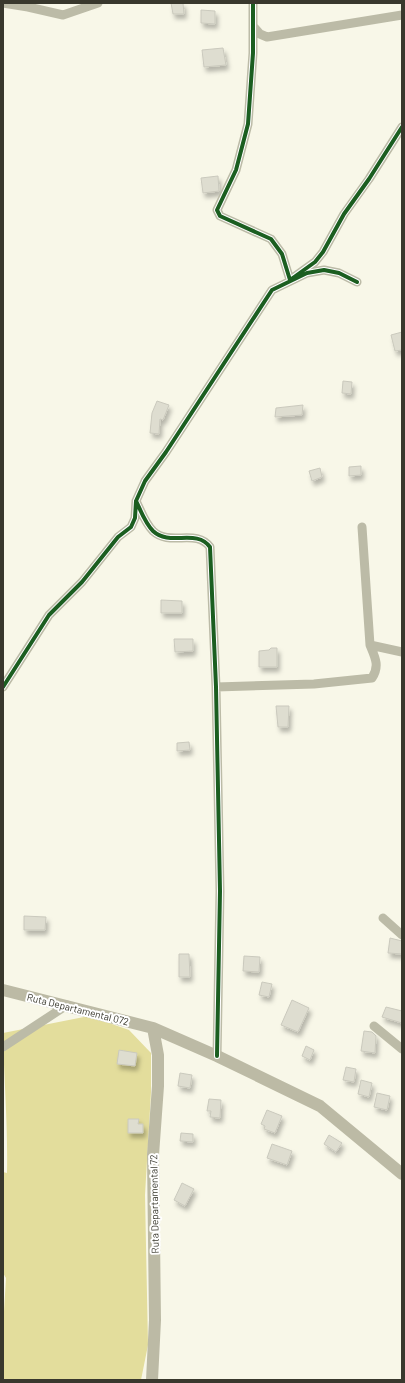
<svg xmlns="http://www.w3.org/2000/svg" width="405" height="1383" viewBox="0 0 405 1383" font-family="Barlow,sans-serif">
<style>
.forest{fill:#e3dd9c}
.building{fill:#deddd0;stroke:#cac9bd;filter:url(#shadow)}
.lines{fill:none;stroke-linecap:round;stroke-linejoin:round}
.street{stroke:#bcbba7;stroke-width:9}
.secondary{stroke:#bcbaa5;stroke-width:12}
.cycleway-casing{stroke:#fff;stroke-width:6}
.cycleway{stroke:#1b5e20;stroke-width:4}
.labels{text-anchor:middle;stroke-width:4;stroke-linejoin:round;paint-order:stroke}
.street-label{font-size:10px;fill:#39382d;stroke:#fff}
</style>
<defs>
<filter id="shadow"><feDropShadow dx="2.5" dy="4.5" stdDeviation="2" flood-color="#0004"/></filter>
</defs>
<rect width="100%" height="100%" fill="#f8f7e8"/>
<path class="forest" d="M89 1016 129 1030 151 1053V1092L145 1195 148 1345 141 1380H3V1328L6 1278 3 1273V1172L7 1173C8 1126 4 1080 3 1033Z"/>
<path class="building" d="M171 3H183L184 14H173Z
M201 10 215 11V24L201 23Z
M223 48 226 65 204 67 202 50Z
M218 176 219 191 203 193 201 178Z
M402 332V350L395 351 391 335Z
M343 381 352 382 351 394 342 393Z
M157 401 169 405 163 420 160 419 159 434 150 433 152 413Z
M303 405 302 415 275 417 276 408Z
M361 466V475L349 476V467Z
M320 468 322 477 312 481 309 471Z
M161 600 182 601V613H161Z
M174 639H193V651L175 652Z
M271 648H277V667H259V651L269 650Z
M276 706H289L288 727H278Z
M189 742 190 750 177 751V743Z
M24 916 46 917 45 930H24Z
M390 938 402 941V954L388 953Z
M179 954H189L190 977H179Z
M244 956 260 957 259 972 243 971Z
M262 982 272 984 269 997 259 995Z
M292 1000 309 1008 298 1032 281 1025Z
M386 1007 402 1011V1023L382 1017Z
M364 1031 372 1032 376 1036 375 1053 361 1051Z
M306 1046 314 1050 310 1060 302 1056Z
M119 1050 137 1053 135 1066 117 1064Z
M346 1067 356 1069 354 1082 343 1080Z
M180 1073 192 1075 190 1088 178 1086Z
M361 1080 372 1083 369 1097 358 1094Z
M377 1093 390 1096 387 1110 374 1107Z
M209 1099 221 1100 220 1118 210 1117 211 1111H207Z
M267 1110 282 1116 275 1133 264 1129 265 1126 261 1124Z
M128 1119H139L138 1124H143V1133H128Z
M181 1133 193 1134V1142L180 1141Z
M329 1135 342 1143 336 1152 324 1144Z
M272 1144 292 1151 287 1165 267 1158Z
M182 1183 194 1189 185 1206 174 1200Z"/>
<g class="lines">
<path class="street" d="M3 3 28 7 63 15 98 3
M253 3V53L248 124 236 170 217 210 220 216 271 239 282 254 290 280 315 262 323 252 344 214 369 179 402 127
M253 26 260 34 267 37 402 15
M136 501C141 511 145 523 153 531 170 547 196 528 210 547L216 687 220 891 217 1056
M370 645 402 652
M3 687 49 615 82 582 118 537 131 527 135 518 136 501 145 481 166 452 272 290 307 273 324 270 339 273 357 282
M216 687 314 684 372 678C380 666 375 657 370 645L362 527
M383 918 402 935
M374 1026 402 1049
M3 1047 67 1005"/>
<path class="secondary" d="M3 990 153 1028 217 1056 320 1106 402 1174
M152 1380 155 1320 153 1155 158 1086V1055L153 1028"/>
<defs>
<path id="cycleway" d="M253 3V53L248 124 236 170 217 210 220 216 271 239 282 254 290 280 315 262 323 252 344 214 369 179 402 127
M136 501C141 511 145 523 153 531 170 547 196 528 210 547L216 687 220 891 217 1056
M3 687 49 615 82 582 118 537 131 527 135 518 136 501 145 481 166 452 272 290 307 273 324 270 339 273 357 282"/>
</defs>
<use href="#cycleway" class="cycleway-casing"/>
<use href="#cycleway" class="cycleway"/>
</g>
<g class="labels">
<g class="street-label">
<text transform="translate(78 1009) rotate(14)" y="4">Ruta Departamental 072</text>
<text transform="translate(154 1204) rotate(-91)" y="4">Ruta Departamental 72</text>
</g>
</g>
<rect width="405" height="1383" fill="none" stroke="#39382d" stroke-width="8"/>
</svg>
